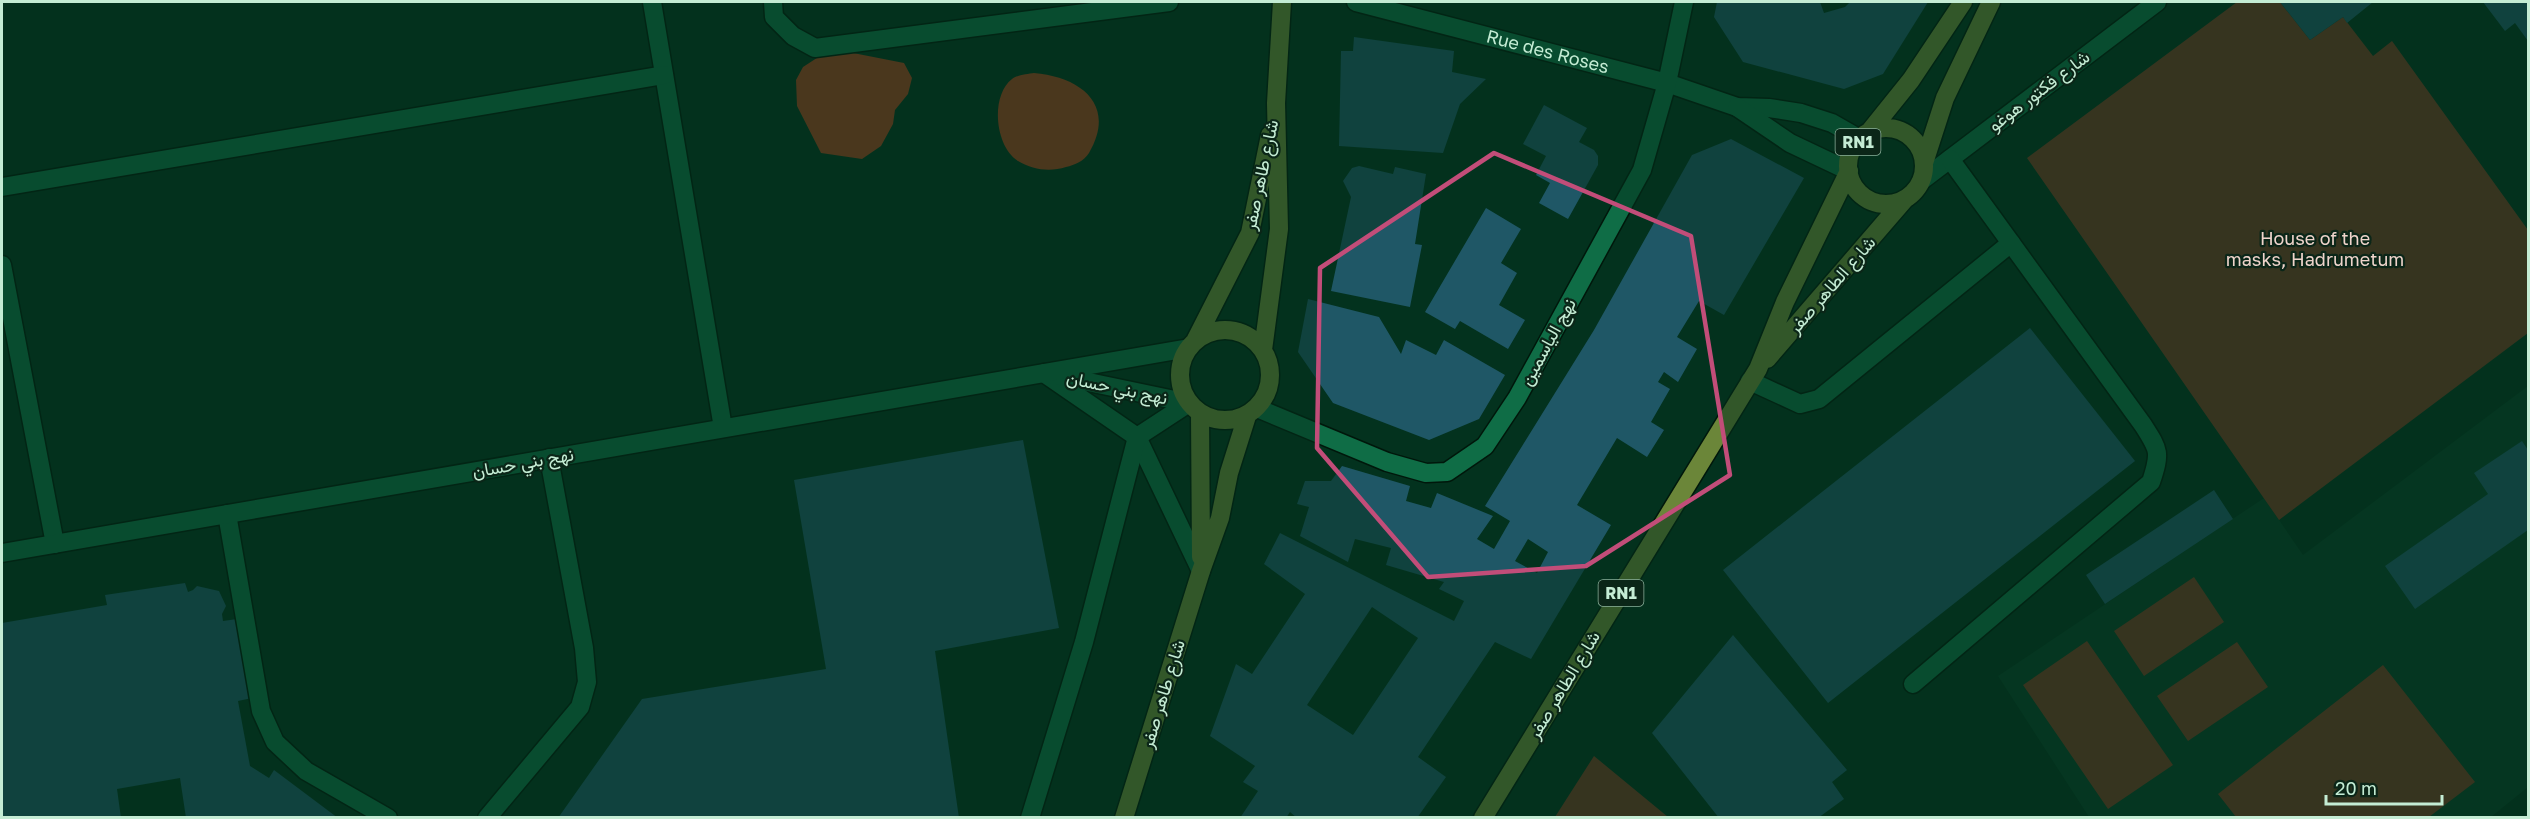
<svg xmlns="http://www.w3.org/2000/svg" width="2530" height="819" viewBox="0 0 2530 819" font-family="'Golos Text',Vazirmatn,sans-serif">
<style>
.built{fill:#083d26}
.green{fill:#743823}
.forest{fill:#9f3f1d}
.building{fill:#1f5766;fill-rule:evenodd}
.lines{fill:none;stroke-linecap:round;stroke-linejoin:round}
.minor-casing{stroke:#00170b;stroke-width:21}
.major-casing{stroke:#00170b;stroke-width:21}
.minor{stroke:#0f6d46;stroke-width:18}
.major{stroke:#6b8639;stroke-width:18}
.marked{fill:none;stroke:#c24d79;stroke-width:4.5;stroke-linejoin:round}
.labels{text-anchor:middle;stroke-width:4.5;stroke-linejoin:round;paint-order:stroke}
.shield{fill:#0b2618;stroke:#8cb19c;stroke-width:1.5}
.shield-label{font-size:16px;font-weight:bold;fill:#c4ecd4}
.street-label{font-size:18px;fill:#c4ecd4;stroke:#0b2618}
.park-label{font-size:18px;fill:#efd4cb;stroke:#0b2618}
</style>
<rect width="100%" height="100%" fill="#03321e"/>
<path class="built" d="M2528 386V787L2491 817H2089L1998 676 2264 498 2303 555Z"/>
<path class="green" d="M2237 2H2280L2310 40 2343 17 2373 56 2392 41 2528 230V333L2279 520 2027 158Z
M2194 577 2224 622 2144 676 2114 631Z
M2087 641 2173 765 2108 809 2023 685Z
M2237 642 2268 687 2188 741 2157 696Z
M2383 665 2475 782 2429 817H2236L2218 794Z
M1594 756 1668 817H1555Z"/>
<path class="forest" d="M848 52 904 63 912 78 908 94 895 110 893 124 881 146 862 159 821 153 797 106 796 80 803 67 823 54Z
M1034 73C1081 77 1117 105 1089 153 1084 161 1075 165 1066 167 1050 172 1033 170 1018 161 995 147 990 96 1012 79 1017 75 1028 74 1034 73Z"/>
<path class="building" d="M1717 2H1820L1824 13 1845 7 1850 2H1928L1883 74 1844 89 1743 62 1714 17Z
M2280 2H2373L2347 23 2343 17 2310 40Z
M2483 2H2528V41L2515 23 2505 31Z
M1354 37 1454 51 1452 72 1486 79 1460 104 1443 153 1339 146 1341 51H1353Z
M1544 105 1587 128 1579 142 1594 150 1598 156V165L1568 219 1539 203 1550 183 1536 175 1546 156 1523 144Z
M1731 139 1804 178 1724 315 1699 301 1677 337 1697 349 1678 382 1664 372 1658 382 1670 389 1651 422 1664 430 1647 457 1617 438 1577 505 1611 525 1531 659 1495 642 1418 757 1446 777 1417 818H1297L1290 812 1286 818H1240L1258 791 1243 782 1255 766 1210 736 1236 664 1252 674 1305 594 1264 564 1280 533 1454 621 1464 601 1439 589 1444 582 1386 565 1391 548 1355 539 1348 562 1300 536 1309 507 1297 504 1305 481H1331L1342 466 1410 486 1406 501 1431 508 1437 493 1493 516 1477 539 1494 549 1510 521 1485 506 1594 330 1692 155ZM1528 539 1548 552 1537 573 1515 561ZM1372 607 1418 638 1353 735 1307 705Z
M1359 166 1393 174 1395 167 1426 174 1415 244 1422 245 1410 307 1331 291 1351 197 1343 181 1352 168Z
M1486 208 1521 229 1501 263 1517 273 1499 305 1525 320 1508 349 1460 321 1455 329 1425 312Z
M1308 299 1379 317 1401 354 1406 340 1436 355 1444 340 1505 375 1479 419 1429 440 1333 403 1298 352Z
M2030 328 2135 461 1828 703 1723 570Z
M1023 440 1059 628 935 651 959 818H558L642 699 826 669 794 480Z
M2522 441 2528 450V530L2415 609 2385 566 2488 494 2474 473Z
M2214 490 2233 519 2105 604 2086 575Z
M185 583 188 592 193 590 197 586 219 591 226 606 222 614 223 621 237 619 252 698 238 701 250 766 269 778 274 770 338 818H186L180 778 117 789 121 818H2V623L107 605 105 595Z
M1733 635 1847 770 1832 782 1844 799 1818 818H1719L1652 733Z"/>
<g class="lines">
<defs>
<g id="minor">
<path d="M652 2 723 428"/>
<path d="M773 2 774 17 793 36 815 48 1169 2"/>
<path id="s1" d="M1356 2 1667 83 1737 107 1769 108 1801 113 1832 123 1860 139"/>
<path d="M1737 107 1790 143 1849 171"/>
<path d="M1921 181 2157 2"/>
<path d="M2 187 664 75"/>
<path d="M2 265 55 544"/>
<path d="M1044 373 1137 437 1201 571"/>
<path d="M1055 375 1189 403"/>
<path d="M1750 381 1800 404 1819 399 2011 243"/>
<path d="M1257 408 1387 462 1426 473 1447 472 1485 446 1517 398 1642 170 1667 83 1684 2"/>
<path d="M227 514 261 711 275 742 306 771 388 818"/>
<path d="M2 553 1189 348"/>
<path d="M1913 684 2151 482C2161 452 2159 450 2143 425L1950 159"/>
<path d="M487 818 580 707 587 682 584 648 549 458"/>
<path d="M1030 818 1084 642 1137 437 1189 403"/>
</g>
<path id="major" d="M1848 166a38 38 0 1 1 76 0a38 38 0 1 1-76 0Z
M1870 131 1911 80 1963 2
M1924 163 1945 98 1991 2
M1180 375a45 45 0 1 1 90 0a45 45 0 1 1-90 0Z
M1195 341 1250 233 1270 135
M1263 350 1279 229 1276 103 1282 2
M1767 359 1905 199
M1200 413 1201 557
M1124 818 1201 571 1220 518 1229 473 1247 416
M1483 818 1758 369 1785 302 1849 171"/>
</defs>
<use href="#minor" class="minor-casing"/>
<use href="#major" class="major-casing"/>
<use href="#minor" class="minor"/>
<use href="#major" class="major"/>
</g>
<path d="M0 0H2530V819H0ZM1494 153 1691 236 1730 475 1586 566 1428 577 1317 448 1320 268Z" fill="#03321e" fill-opacity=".55" fill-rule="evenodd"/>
<path class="marked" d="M1494 153 1691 236 1730 475 1586 566 1428 577 1317 448 1320 268Z"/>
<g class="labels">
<g class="shield">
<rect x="1835.5" y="129" width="45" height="26" rx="4.5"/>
<rect x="1598.5" y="580" width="45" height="26" rx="4.5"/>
</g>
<g class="shield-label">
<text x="1858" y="148">RN1</text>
<text x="1621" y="599">RN1</text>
</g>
<g class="street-label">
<text dy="6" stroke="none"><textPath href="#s1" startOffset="198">Rue des Roses</textPath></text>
<text transform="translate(2039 91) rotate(-37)" y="6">شارع فكتور هوغو</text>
<text transform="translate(1261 175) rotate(-78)" y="6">شارع طاهر صفر</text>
<text transform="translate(1832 285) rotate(-49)" y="6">شارع الطاهر صفر</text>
<text transform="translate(1548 342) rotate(-61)" y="6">نهج الياسمين</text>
<text transform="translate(1117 388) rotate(12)" y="6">نهج بني حسان</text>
<text transform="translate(523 463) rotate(-10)" y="6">نهج بني حسان</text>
<text transform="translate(1564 685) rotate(-59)" y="6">شارع الطاهر صفر</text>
<text transform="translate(1163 694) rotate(-73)" y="6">شارع طاهر صفر</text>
</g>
<g class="park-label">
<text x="2315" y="245">House of the<tspan x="2315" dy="21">masks, Hadrumetum</tspan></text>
</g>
</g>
<rect width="2530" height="819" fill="none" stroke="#c4ecd4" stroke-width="6"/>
<path d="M2326 795v9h116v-9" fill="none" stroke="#c4ecd4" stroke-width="3"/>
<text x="2335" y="795" font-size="18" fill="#c4ecd4" stroke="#0b2618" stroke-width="4.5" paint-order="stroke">20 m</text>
</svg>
